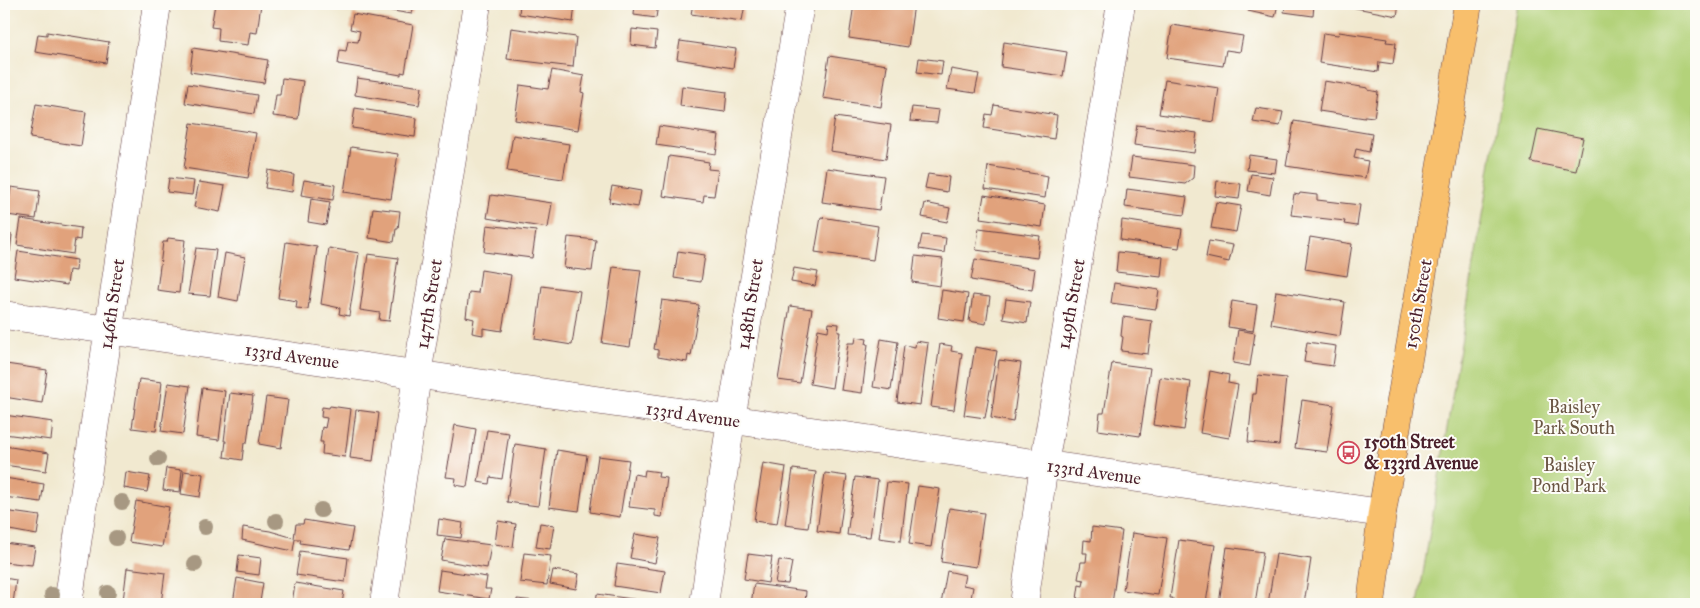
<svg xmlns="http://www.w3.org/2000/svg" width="1700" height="608" viewBox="0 0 1700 608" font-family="'IM FELL Great Primer',serif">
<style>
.green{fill:#b3d27a;stroke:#7e7852}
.building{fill:#e1a27c}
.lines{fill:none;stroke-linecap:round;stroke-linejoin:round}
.minor-casing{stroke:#633d44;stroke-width:29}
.major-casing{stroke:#633d44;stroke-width:29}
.minor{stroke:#fff;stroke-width:28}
.major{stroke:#f8bf6c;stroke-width:28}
.tree{fill:#a79882}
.labels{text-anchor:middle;stroke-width:4;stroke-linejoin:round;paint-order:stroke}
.street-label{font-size:18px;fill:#4a1f2b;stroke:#fdfcf7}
.park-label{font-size:18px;fill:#6a5543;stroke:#fdfcf7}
.poi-label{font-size:18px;font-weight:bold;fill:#4a1f2b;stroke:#fdfcf7;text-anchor:start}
</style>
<rect width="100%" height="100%" fill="#fdfcf7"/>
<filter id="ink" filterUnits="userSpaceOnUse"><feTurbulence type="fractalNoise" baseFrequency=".02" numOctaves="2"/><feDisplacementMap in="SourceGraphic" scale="10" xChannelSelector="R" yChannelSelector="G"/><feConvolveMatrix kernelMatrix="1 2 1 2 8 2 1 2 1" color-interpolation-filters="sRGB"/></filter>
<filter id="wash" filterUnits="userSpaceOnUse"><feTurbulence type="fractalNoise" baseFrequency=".0096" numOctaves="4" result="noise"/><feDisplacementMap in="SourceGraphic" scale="20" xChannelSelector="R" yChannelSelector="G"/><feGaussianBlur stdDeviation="1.12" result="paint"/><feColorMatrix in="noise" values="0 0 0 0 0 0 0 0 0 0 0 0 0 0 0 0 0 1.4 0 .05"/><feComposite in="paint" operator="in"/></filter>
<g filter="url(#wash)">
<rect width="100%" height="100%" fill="#f1e9d0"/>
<path class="green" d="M1517 4H1696V604H1418Z"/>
<g id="blocks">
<path class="building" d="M215 4H261L257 33 250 32 248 45 218 41 219 28 211 27Z
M375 4H414L412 14 374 8Z
M520 4H575L573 22 519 14Z
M635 4H658L656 18 634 15Z
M693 4H745L742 21 691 14Z
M854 4H914L908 47 849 38Z
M1250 4H1278L1275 17 1248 11Z
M1286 4H1314L1313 16 1284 12Z
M1336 4H1399L1397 16Z
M353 14 413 25 405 73 401 72V75L338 64 340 50 346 51 348 41 358 42 360 31 350 29Z
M1172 25 1243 36 1240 52 1226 50 1223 66 1167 58Z
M511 28 576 37 573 67 507 59Z
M632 29 657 32 655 48 631 45Z
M47 32 109 42 106 63 35 52 38 34 47 35Z
M1339 32 1387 39 1386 42 1396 43 1393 64 1379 62 1378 72 1319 63 1323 33 1338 35Z
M680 41 736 49 733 68 677 59Z
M1004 42 1067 52 1063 76 1001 67Z
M193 48 268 60 264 83 190 72Z
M829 56 887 65 881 107 823 98Z
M919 58 943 61 941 75 917 72Z
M951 69 979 74 975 93 947 89Z
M552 70 584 76 581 92 584 93 578 130 515 120 520 85 548 89Z
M282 78 303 81 298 119 273 116 276 95H280Z
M357 78 422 87 419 105 355 95Z
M1165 80 1219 88 1214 122 1159 114Z
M1324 81 1368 88V90L1378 92 1374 117 1365 116V118L1319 111Z
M188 84 257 95 254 114 185 103Z
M682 86 727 92 725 112 680 106Z
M36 104 86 112 81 146 30 138Z
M994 105 1057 115 1054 139 984 128 986 114 992 115Z
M912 107 939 110 937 123 910 121Z
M355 108 417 118 415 137 352 128Z
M1256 108 1283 112 1280 126 1253 122Z
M835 117 891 125 886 159 830 151Z
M1294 121 1372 134 1369 152 1356 149 1354 158 1368 161 1365 178 1286 166Z
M191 123 256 133 248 178 184 168Z
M1137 125 1197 133 1194 153 1134 145Z
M659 126 719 135 716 154 656 145Z
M1538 129 1583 138 1576 171 1531 162Z
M513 135 569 144 563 179 507 171Z
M351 147 398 154 391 199 344 192Z
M1249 155 1277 159 1275 173 1247 170Z
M669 156 709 162 708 169 718 170 714 196 704 195 703 202 663 196Z
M1132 157 1194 165 1193 178 1185 184 1129 177Z
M988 166 1048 176 1045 198 985 189Z
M827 168 884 176 879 210 822 202Z
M268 170 294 175 292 192 265 188Z
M928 174 949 177 947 192 925 188Z
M1251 174 1273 177 1270 195 1248 191Z
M169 178 194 181 192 195 167 192Z
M304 180 335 185 333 200 301 195Z
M1217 181 1241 184 1239 199 1215 196Z
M199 182 225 186 220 212 194 207Z
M612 186 641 191 638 207 609 202Z
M11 187 40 191 36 219 7 215Z
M1127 189 1187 197 1184 215 1125 207Z
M1300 193 1317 195V200L1360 205 1357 226 1344 224 1345 221 1291 215 1294 194 1299 195Z
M491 195 498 196V195L552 203 548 228 487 218Z
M984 195 1045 205 1042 227 980 218Z
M311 199 330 202 326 225 308 222Z
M1216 202 1241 206 1236 232 1211 228Z
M925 203 950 208 947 222 922 217Z
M373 208 400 211 398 229H396L394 242 369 238Z
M821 217 878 226 873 260 815 252Z
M21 219 81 228 80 240 75 239 73 254 17 245Z
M1122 220 1182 229 1179 248 1120 240Z
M487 225 536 231 532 258 484 252Z
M979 228 1040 236 1037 258 976 250Z
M4 234 12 235 10 252 4 251Z
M922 235 946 238 944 253 919 249Z
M568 237 596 240 592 271 564 268Z
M1310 237 1352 244 1347 276 1305 269Z
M168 238 185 240 179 293 157 290 163 242H167Z
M1209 241 1233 245 1229 262 1206 257Z
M286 242 317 247 308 309 296 308 297 301 278 298Z
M196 248 216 250 210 296 188 294Z
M329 248 359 253 349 316 339 314 340 308 321 304Z
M18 251 77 260 76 271 69 270 67 285 14 277Z
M678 251 705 255 701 282 674 278Z
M1118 252 1163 257 1161 277 1116 272Z
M225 253 245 257 238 301 218 297Z
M368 254 398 258 389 321 379 320 380 313 360 310Z
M915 256 943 259 940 286 912 282Z
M975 259 1035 269 1032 290 971 280Z
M613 267 641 270 630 347 602 343Z
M794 268 818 272 815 286 791 282Z
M481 270 511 275 502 331 483 328V335L472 333 474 319 466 317 469 292 478 293Z
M1114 283 1159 290 1156 309 1111 303Z
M542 286 580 291 572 345 535 339Z
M942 290 968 294 964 322 938 318Z
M1276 291 1345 302 1340 336 1271 324Z
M973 295 990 297 986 324 969 321Z
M1006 299 1030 302 1027 323 1003 319Z
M662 300 699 305 691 356 688 355 687 362 658 357V350L654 349Z
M1232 301 1257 305 1253 331 1228 327Z
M790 306 812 309 800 383 778 380Z
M1123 317 1152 321 1148 354 1121 351 1123 337 1121 336Z
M829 323 839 324 838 332H840L832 388 810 384 818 329 828 331Z
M1238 330 1255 333 1250 366 1233 363Z
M856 337 867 339 866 344H868L862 393 841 390 848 343H855Z
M881 339 898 342 891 390 873 387Z
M916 341 928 343 920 405 897 402 904 345 915 347Z
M1307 342 1336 346 1333 366 1304 362Z
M940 344 952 346 951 351 962 353 954 410 931 407Z
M975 347 997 351 985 418 964 415Z
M999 360 1021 363 1013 422 991 418Z
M1112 363 1150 368 1140 436 1098 430 1100 413H1104Z
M6 364 47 370 42 403 4 397Z
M1210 371 1229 375 1228 383 1238 385 1229 438 1200 433Z
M1258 375 1286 378 1279 445 1248 442 1253 394H1256Z
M1160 377 1191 382 1184 430 1153 425Z
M139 379 162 382 156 431 132 428Z
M168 383 190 386 183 434 161 431Z
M202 388 225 391 219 440 196 437Z
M230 393 253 396 247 443H244L242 460 224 457 226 441H224Z
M266 397 288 400 281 448 259 444Z
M1302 400 1334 405 1327 452 1295 448Z
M330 406 351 409 345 457 322 454 323 442H320L322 427 325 428 327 418 321 417 322 407 329 408Z
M356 410 379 413 373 461 350 458Z
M4 415 53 422 51 440 4 434Z
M455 425 476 429 467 487 455 485 456 478 446 477Z
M487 430 509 433 502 479 490 477 489 484 478 482Z
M515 444 546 449 538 506 507 502Z
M4 446 49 453 46 471 4 465Z
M557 450 587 455 579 511 549 507Z
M598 456 629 460 620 517 590 512Z
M763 463 786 467 777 524 754 521Z
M166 468 182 470 180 492 163 490Z
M793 469 816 472 808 528 785 525Z
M645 470 659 472 658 477 667 478 662 517 655 516V510L629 507 634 474 644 476Z
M184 471 203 474 200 497 181 494Z
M126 472 150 476 147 492 124 488Z
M825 473 847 476 839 534 817 531Z
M855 477 878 480 870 537 847 535Z
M4 478 44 484 41 502 4 497Z
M887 482 908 484 901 541 879 538Z
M918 486 940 489 931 547 909 544Z
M136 501 169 507 162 547 129 542Z
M949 508 984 513 976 567 941 562Z
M4 511 40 516 37 535 4 529Z
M439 519 463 523 461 538 437 535Z
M304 520 353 528 349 550 300 543 301 539H295L293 551 242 540 243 527 270 531 294 538 296 524H303Z
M498 521 516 524 513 547 495 544Z
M540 523 554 525 550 549 536 547Z
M1092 527 1122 531 1112 604H1081L1082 599H1077L1079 585 1083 586 1084 580 1078 579 1081 562H1086L1087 553H1083L1084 540 1091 541Z
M1132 533 1167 538 1158 595 1123 590Z
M635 534 660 538 655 563 630 558Z
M445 539 491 545 487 568 441 560Z
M1179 540 1215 545 1206 603 1172 604 1173 598H1170Z
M4 543 35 547 32 565 4 562Z
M1227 547 1263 552 1255 604H1219Z
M300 551 348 558 345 582 296 575Z
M524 553 551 556 547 585 520 582Z
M748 554 772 557 768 583 744 579Z
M1276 554 1311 559 1304 604H1268Z
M239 555 261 558 259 575 237 572Z
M779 560 792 562 788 584 775 583Z
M617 564 665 571 661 593 614 586Z
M127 568 165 573 161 604 123 601Z
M440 570 487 577 485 589H491L489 599 437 591Z
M553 570 579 574 576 589 550 584Z
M947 571 965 575 963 585 973 587 970 604H941Z
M4 578 16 580 13 604H4Z
M237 578 263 583 260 602 258 601 257 604 233 603Z
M295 583 344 591 342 604H292Z
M754 584 806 591 805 604H751Z
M597 594 660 603V604H596Z
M517 599 544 602V604H517Z
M436 601 449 603V604H435Z"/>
</g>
</g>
<g filter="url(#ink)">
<use href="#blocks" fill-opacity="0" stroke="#633d44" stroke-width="1"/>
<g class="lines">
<defs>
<path id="minor" d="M4 315 1382 513
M68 604 157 4
M384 604 417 375 477 4
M704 604 731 420 800 4
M1024 604 1044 465 1121 4"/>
<path id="major" d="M1371 604 1382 513 1468 4"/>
</defs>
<use href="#minor" class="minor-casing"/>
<use href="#major" class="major-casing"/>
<use href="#minor" class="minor"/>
<use href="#major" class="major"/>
</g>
<g class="tree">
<circle cx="158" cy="459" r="8"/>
<circle cx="122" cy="502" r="8"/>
<circle cx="321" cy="510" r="8"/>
<circle cx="276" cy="521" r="8"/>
<circle cx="205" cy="527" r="8"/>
<circle cx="116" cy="538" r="8"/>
<circle cx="195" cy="564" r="8"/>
<circle cx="108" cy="593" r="8"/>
<circle cx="52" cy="595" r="8"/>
</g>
</g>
<defs>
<symbol id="bus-ring" viewBox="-11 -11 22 22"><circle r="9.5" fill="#fdfcf7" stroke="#d1495b" stroke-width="1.5"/><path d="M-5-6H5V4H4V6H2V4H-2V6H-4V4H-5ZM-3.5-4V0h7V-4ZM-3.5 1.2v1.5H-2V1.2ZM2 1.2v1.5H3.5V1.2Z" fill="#d1495b"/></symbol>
</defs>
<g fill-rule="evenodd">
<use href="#bus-ring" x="1336" y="440" width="25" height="25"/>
</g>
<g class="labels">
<g class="street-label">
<text transform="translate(112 304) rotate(-82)" y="6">146th Street</text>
<text transform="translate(429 304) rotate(-81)" y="6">147th Street</text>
<text transform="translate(750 304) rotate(-81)" y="6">148th Street</text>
<text transform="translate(1071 304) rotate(-80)" y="6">149th Street</text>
<text transform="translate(1418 304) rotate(-80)" y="6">150th Street</text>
<text transform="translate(292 356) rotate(8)" y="6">133rd Avenue</text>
<text transform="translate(693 415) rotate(8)" y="6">133rd Avenue</text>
<text transform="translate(1094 472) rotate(8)" y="6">133rd Avenue</text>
</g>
<g class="park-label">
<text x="1574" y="413">Baisley<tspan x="1574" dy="21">Park South</tspan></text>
<text x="1569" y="471">Baisley<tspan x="1569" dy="21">Pond Park</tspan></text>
</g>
<g class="poi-label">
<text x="1364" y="448">150th Street<tspan x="1364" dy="21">&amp; 133rd Avenue</tspan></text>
</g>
</g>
<rect width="1700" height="608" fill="none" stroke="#fdfcf7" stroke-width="20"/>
</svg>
